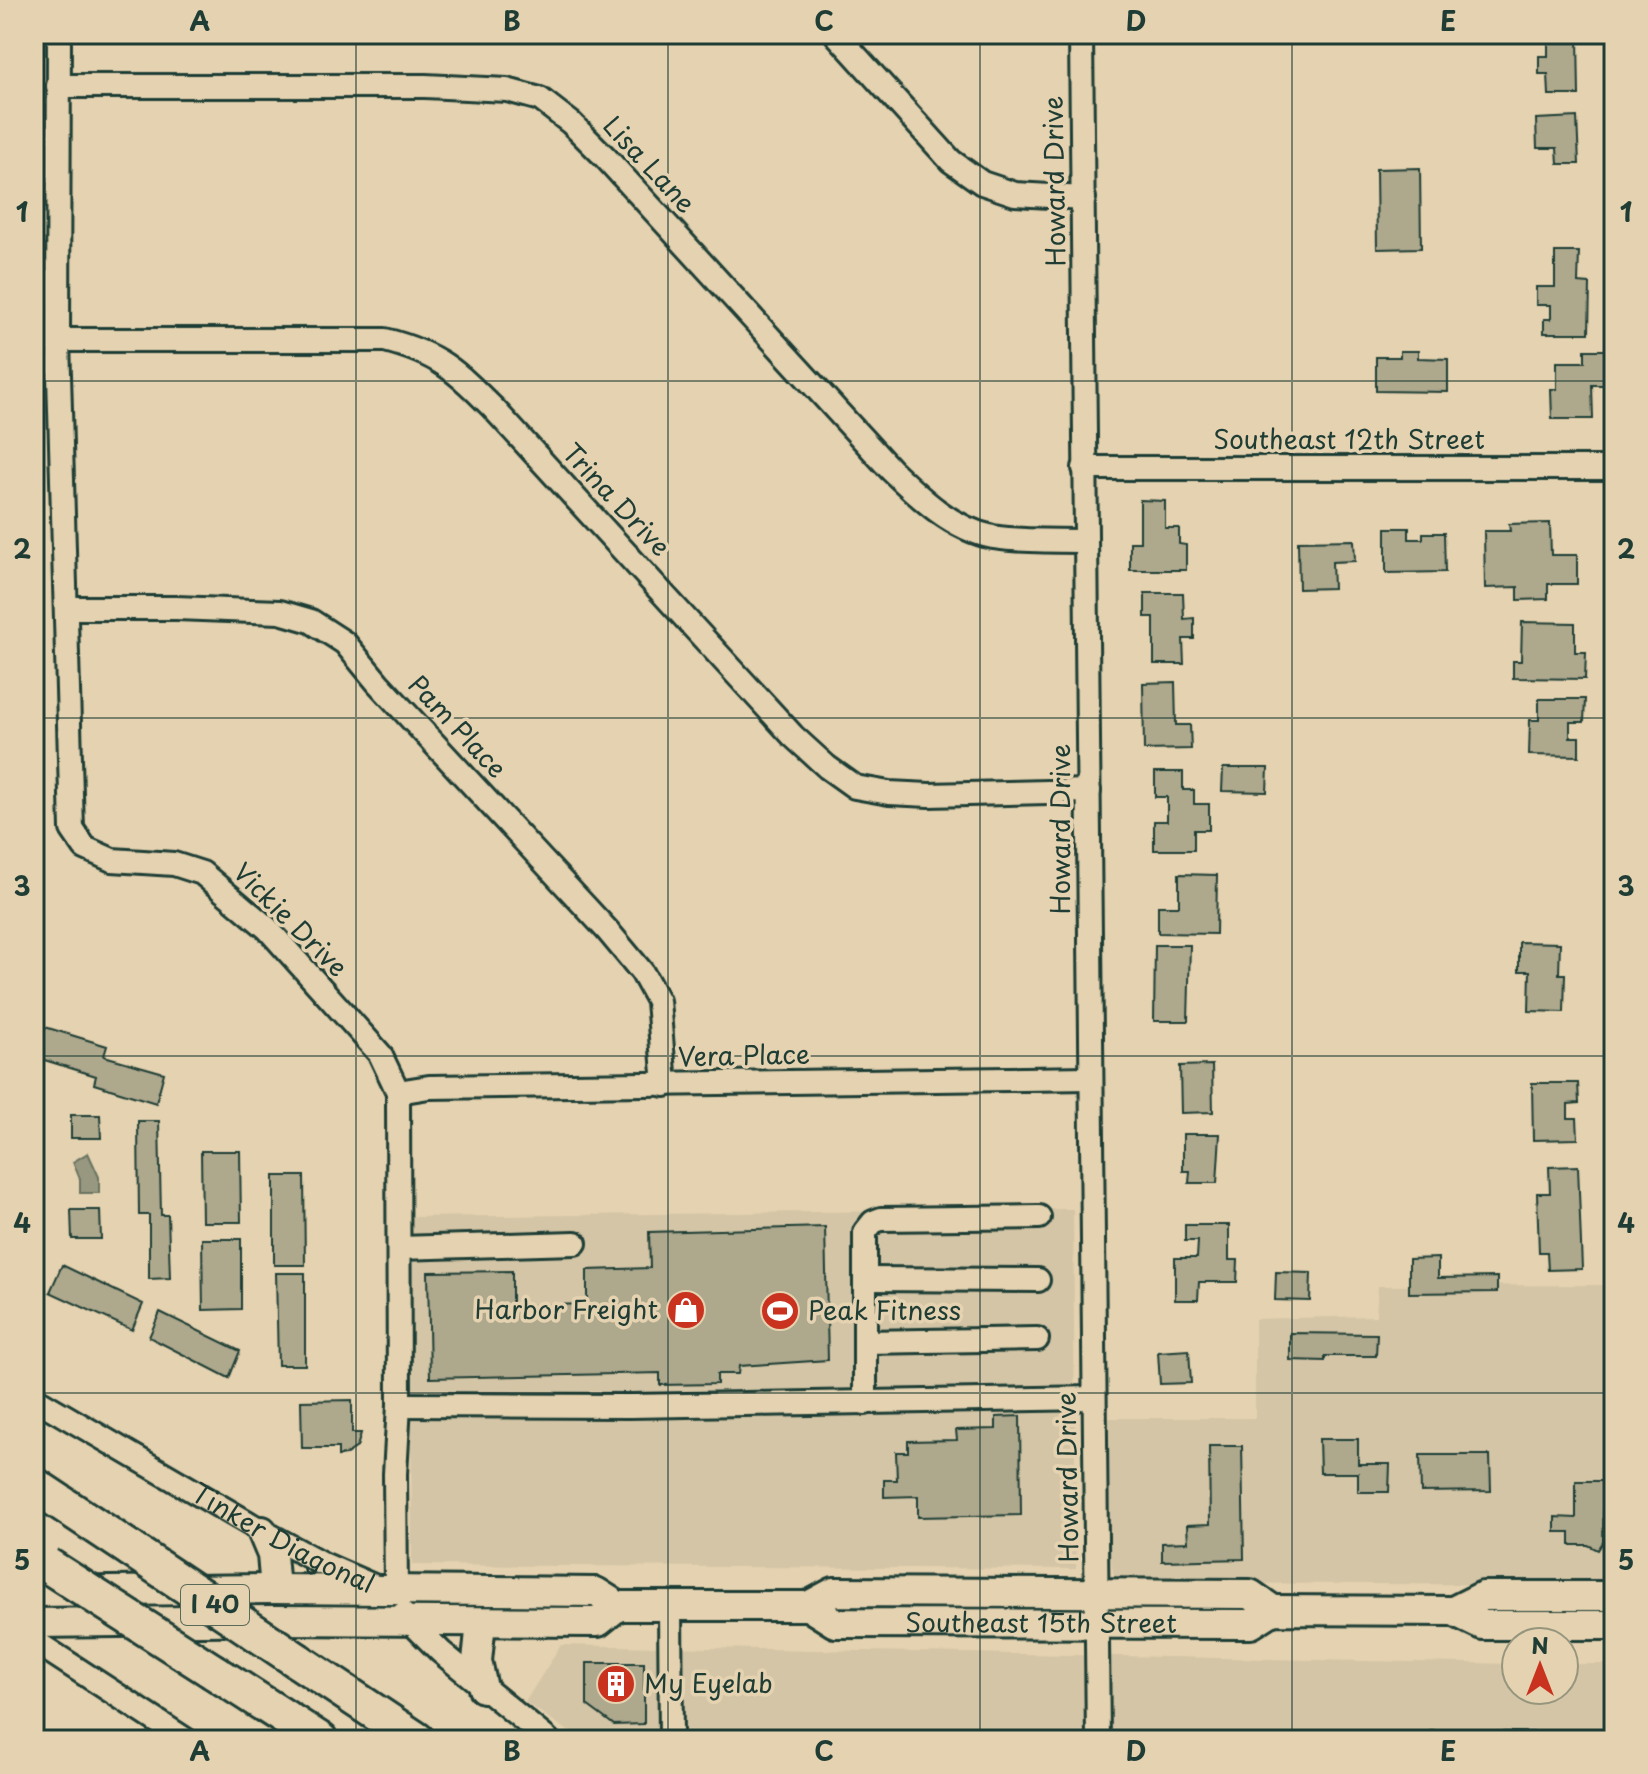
<svg xmlns="http://www.w3.org/2000/svg" width="1648" height="1774" viewBox="0 0 1648 1774" font-family="'Playpen Sans',sans-serif">
<style>
.built{fill:#d4c5a6}
.water{fill:#98977f;stroke:#687361;stroke-width:2}
.building{fill:#aea88d;stroke:#1f3d34;stroke-width:2}
.lines{fill:none;stroke-linecap:round;stroke-linejoin:round}
.minor-casing{stroke:#1f3d34;stroke-width:28}
.major-casing{stroke:#1f3d34;stroke-width:34}
.highway-casing{stroke:#1f3d34;stroke-width:40}
.minor{stroke:#e5d2b0;stroke-width:22}
.major{stroke:#e5d2b0;stroke-width:28}
.highway{stroke:#e5d2b0;stroke-width:34}
.highway-bridge-casing{stroke:#1f3d34;stroke-width:40;stroke-linecap:butt}
.highway-bridge{stroke:#e5d2b0;stroke-width:34}
.grid{fill:none;stroke:#1f3d34;stroke-width:2;stroke-opacity:0.55}
.labels{text-anchor:middle;stroke-width:7;stroke-linejoin:round;paint-order:stroke}
.shield{fill:#e5d2b0;stroke:#5a6a59;stroke-width:2}
.shield-label{font-size:24px;font-weight:bold;fill:#1f3d34}
.street-label{font-size:26px;fill:#1f3d34;stroke:#e5d2b0}
.poi-label{font-size:26px;fill:#1f3d34;stroke:#e5d2b0;text-anchor:start}
.neatline{fill:none;stroke:#1f3d34;stroke-width:3}
.grid-label{font-size:26px;text-anchor:middle;font-weight:bold;fill:#1f3d34}
</style>
<rect width="100%" height="100%" fill="#e5d2b0"/>
<filter id="ink" filterUnits="userSpaceOnUse"><feTurbulence type="fractalNoise" baseFrequency=".0125" numOctaves="2"/><feDisplacementMap in="SourceGraphic" scale="16" xChannelSelector="R" yChannelSelector="G"/><feConvolveMatrix kernelMatrix="1 2 1 2 8 2 1 2 1" color-interpolation-filters="sRGB"/></filter>
<g filter="url(#ink)">
<path class="built" d="M1073 1209 1076 1569 412 1565 410 1217Z
M1614 1285V1585L1135 1583 1117 1578 1113 1573 1107 1529 1109 1418H1255V1319L1376 1316 1378 1286Z
M561 1645 1516 1664V1690H1564V1664H1614V1740H582L525 1702Z"/>
<path class="water" d="M88 1153 99 1177V1193H80V1179L73 1162Z"/>
<path class="building" d="M1578 36 1579 95H1549L1548 74H1539V56H1548V37Z
M1577 117 1579 164H1558L1557 148H1537L1536 119Z
M1420 168 1421 248 1377 249 1376 169Z
M1555 252H1579L1578 283 1590 284 1589 333H1544V319H1551V305H1536V287H1555Z
M1585 350H1608V385H1592L1593 419H1552L1551 389H1557V362H1585Z
M1400 351H1418V358L1448 359V392L1376 391V357H1400Z
M1140 500 1165 501V528H1179V544L1186 545V570H1130V542H1140Z
M1550 523 1551 555H1577V584H1548V599L1518 600V587L1485 588 1484 531H1510L1509 524Z
M1386 528H1409V539H1423V533H1444L1445 572 1386 573Z
M1354 540 1355 561 1332 562 1333 588 1299 589 1298 541Z
M1145 593H1183L1184 619 1194 618V639H1183L1184 664H1154V617H1145Z
M1522 622 1575 623V652H1586L1585 679 1513 678V661H1521Z
M1175 682 1176 725H1190L1191 749 1144 750 1143 683Z
M1539 699H1585L1584 722H1570V737H1579V756L1529 755 1530 720H1539Z
M1223 768H1268L1267 792 1222 791Z
M1155 772H1183V790H1194V804H1209V830H1194V850H1154V821H1167V797H1155Z
M1179 874 1217 875 1216 934 1158 933V906H1179Z
M1519 942 1560 943 1559 974H1565L1564 1012 1529 1011 1530 971H1519Z
M1155 945H1190L1188 1021H1154Z
M45 1027 107 1046 104 1056 164 1073 156 1103 94 1084 96 1076 38 1058Z
M1212 1065 1213 1112 1181 1113 1180 1066Z
M1532 1083H1578L1579 1103 1568 1104V1118H1577L1578 1139 1533 1140Z
M71 1115H100L101 1138H71Z
M138 1121H159L161 1215H168L170 1278 149 1279V1215H139Z
M1183 1134H1220L1217 1183H1189L1190 1171H1183Z
M201 1151H240L241 1222H202Z
M1578 1166 1582 1269 1548 1270 1547 1252H1539L1537 1193H1550L1549 1167Z
M274 1176H304L305 1265H274Z
M71 1210H100L101 1239H72Z
M1185 1225H1229V1260H1238L1237 1282H1199L1198 1300H1175V1258H1197L1198 1241H1185Z
M825 1227 828 1360 739 1366 738 1374H717V1384L660 1385V1373L430 1378 428 1272 512 1271V1306L587 1304V1270L650 1268 649 1232Z
M202 1239H241V1309L203 1310Z
M1438 1258V1278L1497 1277V1292L1409 1293V1259Z
M62 1265 143 1304 132 1330 50 1292Z
M1276 1272 1311 1273 1310 1301 1275 1300Z
M276 1273H305V1365H278Z
M160 1312 240 1351 229 1378 149 1337Z
M1290 1333 1377 1334 1376 1356H1325V1361L1290 1360Z
M1189 1350 1191 1383 1160 1384 1158 1352Z
M352 1400V1433H361L357 1447 345 1455 338 1456V1448H302L301 1401Z
M1020 1416 1021 1515 918 1517V1496L884 1497V1480H897L896 1452H908V1441L957 1440 956 1430 996 1429V1417Z
M1319 1439H1358V1464H1390L1389 1492H1358V1473H1320Z
M1209 1446H1242L1244 1559 1162 1561V1543L1188 1542 1187 1525 1210 1524Z
M1420 1455H1490L1491 1491 1421 1492Z
M1576 1481H1604L1603 1542 1598 1550 1588 1545H1570V1532H1555V1517L1576 1518Z
M587 1663H644V1724L614 1725 587 1705Z
M1430 1731 1590 1733V1740H1430Z"/>
<g class="lines">
<defs>
<g id="minor">
<path d="M59 34 58 340 72 829 85 848 112 860 174 864 202 873 267 928 380 1054 398 1092 399 1405 395 1474 396 1591"/>
<path d="M836 34 951 161 982 183 1015 194 1084 198"/>
<path d="M1081 34 1098 1740"/>
<path d="M58 86H425L507 90 540 99 571 123 605 157 891 470C920 498 952 529 993 537 1023 542 1056 540 1086 541"/>
<path d="M34 340H385C439 354 455 370 494 409L793 736 827 767 855 787 889 793 929 795 1089 791"/>
<path d="M1084 468H1614"/>
<path d="M67 608H176L280 612 311 621 345 643 378 683 607 930 642 972 658 1001 665 1085"/>
<path d="M398 1092 429 1087 1090 1078"/>
<path d="M399 1248 575 1243"/>
<path d="M865 1279 1038 1280"/>
<path d="M865 1342 1037 1339"/>
<path id="s1" d="M34 1398 262 1531 321 1563 376 1587"/>
<path d="M865 1403V1232L873 1222 881 1219 1039 1217"/>
<path d="M399 1405 630 1406 1094 1398"/>
<path d="M670 1606 671 1740"/>
<path d="M403 1614 441 1652 548 1740"/>
<path d="M34 1641 186 1740"/>
</g>
<g id="major">
<path d="M262 1531 272 1555 275 1589"/>
<path d="M34 1592 275 1589 596 1592 618 1606H808L834 1592 1250 1594 1273 1610"/>
<path id="s2" d="M808 1606 835 1623 1251 1624 1273 1610 1453 1611 1482 1625H1614"/>
<path d="M1453 1611 1483 1596H1614"/>
<path d="M481 1622 477 1661 483 1688"/>
<path d="M34 1623 275 1620 598 1622 618 1606"/>
</g>
<path id="highway" d="M34 1485 132 1550
M298 1661 417 1740
M214 1672 320 1740"/>
</defs>
<use href="#minor" class="minor-casing"/>
<use href="#major" class="major-casing"/>
<use href="#highway" class="highway-casing"/>
<use href="#minor" class="minor"/>
<use href="#major" class="major"/>
<use href="#highway" class="highway"/>
<defs>
<path id="highway-bridge" d="M132 1550 298 1661
M47 1565 214 1672"/>
</defs>
<use href="#highway-bridge" class="highway-bridge-casing"/>
<use href="#highway-bridge" class="highway-bridge"/>
</g>
</g>
<path class="grid" d="M356 34V1740M668 34V1740M980 34V1740M1292 34V1740M34 381H1614M34 718H1614M34 1056H1614M34 1393H1614"/>
<defs>
<symbol id="shop-disc" viewBox="-11 -11 22 22"><circle r="9.5" fill="#c8321e" stroke="#e5d2b0"/><path d="M-5-2.5h2.3a2.7 3.5 0 0 1 5.4 0H5L5.5 6h-11ZM-1.5-2.5h3a1.5 2.3 0 0 0-3 0Z" fill="#fff"/></symbol>
<symbol id="stadium-disc" viewBox="-11 -11 22 22"><circle r="9.5" fill="#c8321e" stroke="#e5d2b0"/><path d="M0-5a6.5 5 0 1 0 0 10a6.5 5 0 1 0 0-10ZM-3.5-1.8h7v3.6h-7Z" fill="#fff"/></symbol>
<symbol id="building-disc" viewBox="-11 -11 22 22"><circle r="9.5" fill="#c8321e" stroke="#e5d2b0"/><path d="M-4-6H4V6H1V3H-1V6H-4ZM-2.5-4.3h1.7v1.8h-1.7ZM.8-4.3h1.7v1.8H.8ZM-2.5-1h1.7V.8h-1.7ZM.8-1h1.7V.8H.8Z" fill="#fff"/></symbol>
</defs>
<g fill-rule="evenodd">
<use href="#shop-disc" x="664" y="1288" width="44" height="44"/>
<use href="#stadium-disc" x="758" y="1289" width="44" height="44"/>
<use href="#building-disc" x="594" y="1662" width="44" height="44"/>
</g>
<g class="labels">
<rect class="shield" x="181" y="1585" width="68" height="40" rx="6"/>
<g class="shield-label">
<text x="215" y="1613">I 40</text>
</g>
<g class="street-label">
<text transform="translate(649 165) rotate(47)" y="9">Lisa Lane</text>
<text transform="translate(1055 181) rotate(-91)" y="9">Howard Drive</text>
<text x="1349" y="449">Southeast 12th Street</text>
<text transform="translate(616 500) rotate(47)" y="9">Trina Drive</text>
<text transform="translate(457 727) rotate(47)" y="9">Pam Place</text>
<text transform="translate(1061 829) rotate(-90)" y="9">Howard Drive</text>
<text transform="translate(290 920) rotate(45)" y="9">Vickie Drive</text>
<text transform="translate(744 1056) rotate(-1)" y="9">Vera Place</text>
<text transform="translate(1068 1477) rotate(-91)" y="9">Howard Drive</text>
<text dy="9" stroke="none"><textPath href="#s1" startOffset="286">Tinker Diagonal</textPath></text>
<text dy="9" stroke="none"><textPath href="#s2" startOffset="238">Southeast 15th Street</textPath></text>
</g>
<g class="poi-label">
<text x="658" y="1319" text-anchor="end">Harbor Freight</text>
<text x="808" y="1320">Peak Fitness</text>
<text x="644" y="1693">My Eyelab</text>
</g>
</g>
<rect width="1648" height="1774" fill="none" stroke="#e5d2b0" stroke-width="88"/>
<g transform="translate(1540 1666)"><circle r="38" fill="#e5d2b0" stroke="#96967e" stroke-width="2"/>
<path d="M0-6L14 30L0 20L-14 30Z" fill="#c8321e"/>
<text y="-12" font-size="22" font-weight="bold" text-anchor="middle" fill="#1f3d34">N</text>
</g>
<rect x="44" y="44" width="1560" height="1686" class="neatline"/>
<g class="grid-label">
<text x="200" y="31">A</text>
<text x="512" y="31">B</text>
<text x="824" y="31">C</text>
<text x="1136" y="31">D</text>
<text x="1448" y="31">E</text>
<text x="22" y="222">1</text>
<text x="1626" y="222">1</text>
<text x="22" y="559">2</text>
<text x="1626" y="559">2</text>
<text x="22" y="896">3</text>
<text x="1626" y="896">3</text>
<text x="22" y="1233">4</text>
<text x="1626" y="1233">4</text>
<text x="22" y="1570">5</text>
<text x="1626" y="1570">5</text>
<text x="200" y="1761">A</text>
<text x="512" y="1761">B</text>
<text x="824" y="1761">C</text>
<text x="1136" y="1761">D</text>
<text x="1448" y="1761">E</text>
</g>
</svg>
